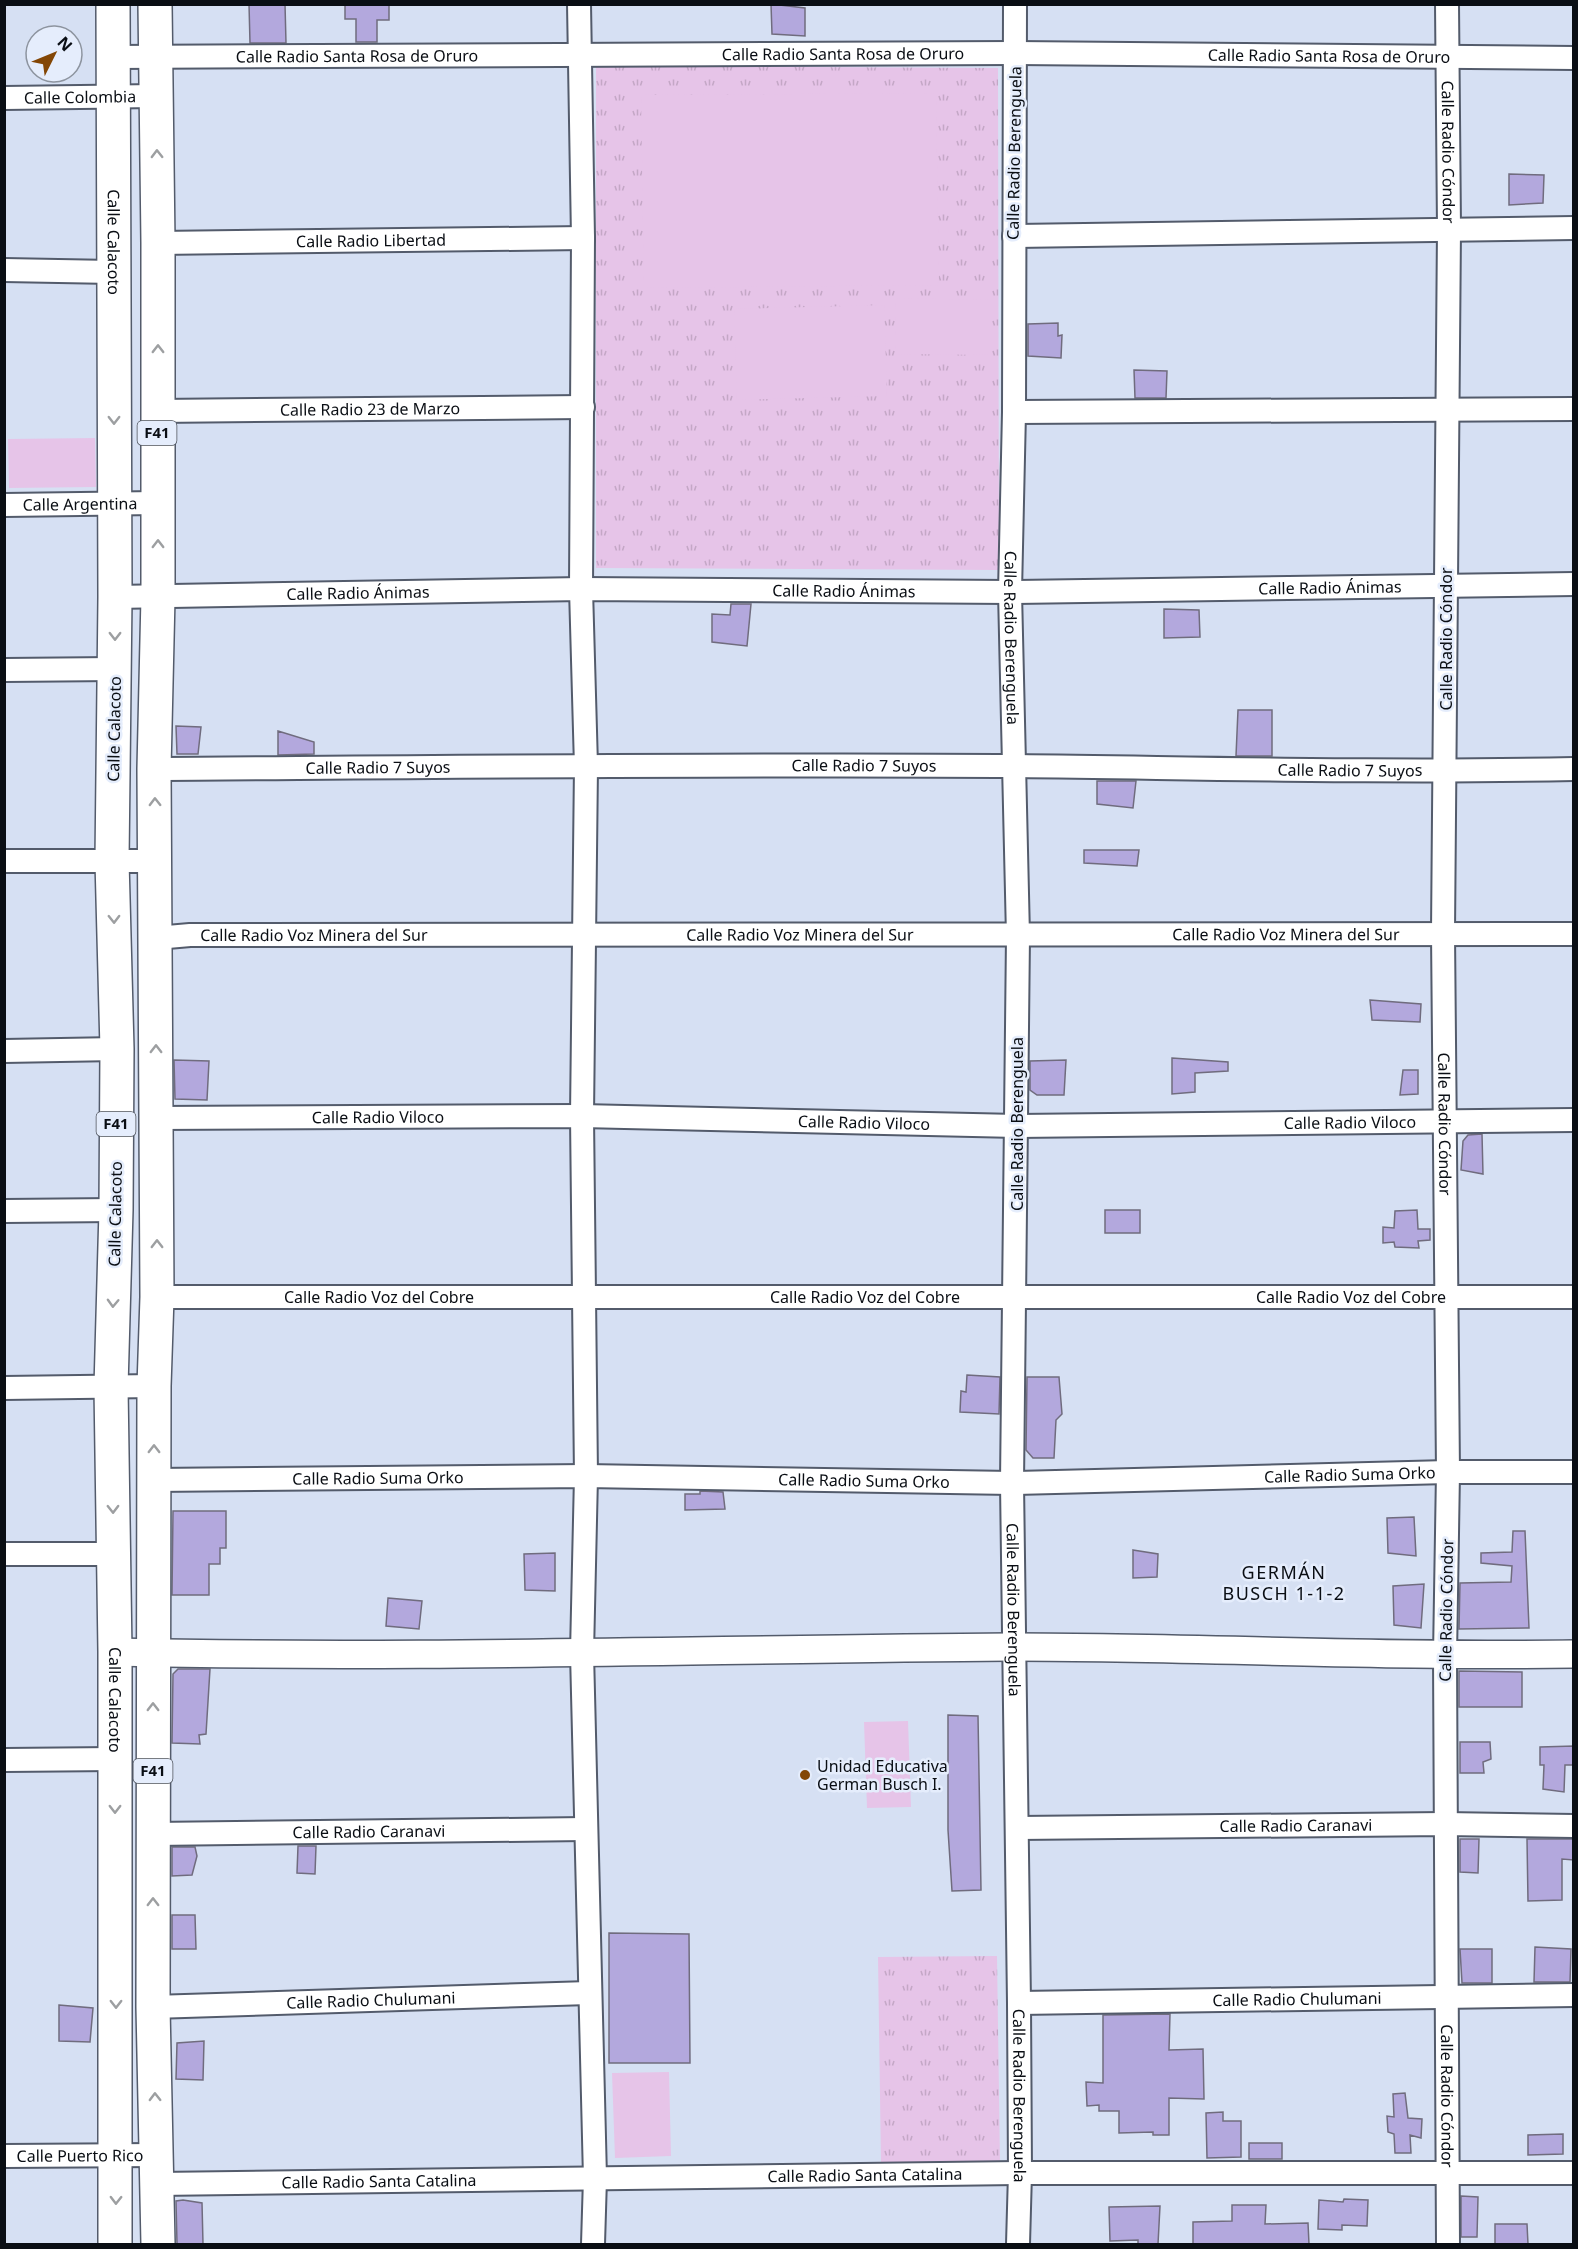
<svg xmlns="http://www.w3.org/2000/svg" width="1578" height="2249" viewBox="0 0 1578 2249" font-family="'Noto Sans',sans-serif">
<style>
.grass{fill:url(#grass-tufts)}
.pitch{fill:#e6c4e8}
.building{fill:#b3a8dd;stroke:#706c7e;stroke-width:1.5}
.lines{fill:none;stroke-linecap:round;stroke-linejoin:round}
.minor-casing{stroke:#535b6b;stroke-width:26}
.tertiary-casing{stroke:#535b6b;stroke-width:30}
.primary-casing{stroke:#535b6b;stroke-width:36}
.minor{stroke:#fff;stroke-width:22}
.tertiary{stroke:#fff;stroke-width:27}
.primary{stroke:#fff;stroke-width:33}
.oneway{stroke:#9d9fa1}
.poi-dot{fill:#834605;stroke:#e5edfc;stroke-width:2}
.labels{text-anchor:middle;stroke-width:5;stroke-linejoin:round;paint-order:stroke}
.shield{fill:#e5edfc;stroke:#4c515a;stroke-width:1.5}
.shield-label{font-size:15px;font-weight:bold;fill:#0a0e14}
.street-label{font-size:16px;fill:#0a0e14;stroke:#e5edfc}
.poi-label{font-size:16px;fill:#0a0e14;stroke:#e5edfc;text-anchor:start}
.neighbourhood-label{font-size:18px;letter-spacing:1.5px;fill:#0a0e14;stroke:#e5edfc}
</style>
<defs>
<pattern id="grass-tufts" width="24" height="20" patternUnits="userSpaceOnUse" patternTransform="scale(1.5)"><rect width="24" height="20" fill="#e6c4e8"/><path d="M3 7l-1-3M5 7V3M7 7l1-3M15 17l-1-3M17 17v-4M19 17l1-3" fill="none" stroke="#c4a7c6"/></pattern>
</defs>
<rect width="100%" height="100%" fill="#d6e0f3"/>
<path class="grass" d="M596 66 998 68 999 570 596 568Z
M997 1956 1000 2164 881 2165 878 1957Z"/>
<path class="pitch" d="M936 93 939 285 644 288 641 95Z
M896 298 989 300V355L895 354Z
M884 305 887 396 737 400 734 309Z
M95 438 96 487 9 488 8 439Z
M908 1721 911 1807 867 1808 864 1722Z
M669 2072 671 2156 615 2158 612 2073Z"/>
<path class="building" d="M249 4H285L286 43H250Z
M345 4H389V20H377V42H356V19H345Z
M771 4 805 8V36L772 34Z
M1509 174 1544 175 1543 203 1509 205Z
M1058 323V336L1062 335 1061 358 1028 356V324Z
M1134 370 1167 371 1166 398H1135Z
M731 604H751L747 646 712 642V614L730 615Z
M1164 609 1199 610 1200 637 1164 638Z
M1238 710H1272V756H1236Z
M176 726 201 727 198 754H177Z
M278 731 314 742V754L278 755Z
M1097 781H1136L1133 808 1097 804Z
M1084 850H1139L1137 866 1084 863Z
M1370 1000 1421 1004 1420 1022 1372 1020Z
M1172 1058 1228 1062V1071L1195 1073V1092L1172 1094Z
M174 1060 209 1061 207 1100 175 1099Z
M1066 1060 1064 1095H1037L1030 1090V1061Z
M1403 1070H1418V1094L1400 1095Z
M1482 1134 1483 1174 1461 1170 1463 1141 1468 1135Z
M1105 1210H1140V1233H1105Z
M1417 1210 1418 1229H1430V1240L1418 1241 1419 1248 1395 1247 1394 1242 1383 1243V1227L1394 1228 1395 1211Z
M967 1375 1000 1377 999 1414 960 1412 961 1391 966 1392Z
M1027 1377H1059L1062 1414 1056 1420 1054 1458H1033L1026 1450Z
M700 1491 723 1492 725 1509 685 1510V1494H700Z
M173 1511H226V1548H220V1564H209V1595H172Z
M1414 1517 1416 1556 1388 1553 1387 1518Z
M1513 1531H1525L1529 1628 1459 1629 1460 1583 1511 1582 1512 1566 1481 1563V1553L1512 1552Z
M1133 1550 1158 1554 1157 1577 1133 1578Z
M555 1553V1591L525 1590 524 1554Z
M1424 1584 1421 1628 1394 1625 1393 1586Z
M388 1598 422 1601 419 1629 386 1626Z
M178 1669H210L206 1734 199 1735 200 1744 172 1743 173 1674Z
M1459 1671 1522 1672V1707H1459Z
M948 1715 978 1716 981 1890 952 1891 948 1830Z
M1460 1742H1490L1491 1759 1483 1762 1484 1773H1460Z
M1574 1746V1765H1565L1564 1792 1543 1789 1544 1765H1540V1747Z
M1460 1839H1479L1478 1873 1460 1872Z
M1527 1839H1574V1860L1562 1859V1900L1528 1901Z
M298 1846H316L315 1874 297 1873Z
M172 1847H195L197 1856 192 1875 172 1876Z
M172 1915H195L196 1949H172Z
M609 1933 689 1934 690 2063H609Z
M1535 1947 1571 1949 1570 1982H1534Z
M1460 1949H1492V1983H1462Z
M59 2005 93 2008 90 2042 59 2041Z
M1170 2014 1169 2050 1203 2049 1204 2099 1169 2098V2135H1153V2132L1119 2133V2111H1099V2105L1087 2106 1086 2082 1103 2083V2015Z
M204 2041 203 2080 176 2079 177 2043Z
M1405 2093 1408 2118 1422 2119 1421 2138 1410 2135 1411 2153H1395L1394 2134 1388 2132 1387 2116 1394 2117 1393 2094Z
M1223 2112V2121H1241V2157L1207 2158 1206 2113Z
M1563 2134V2154L1528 2155V2135Z
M1249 2143H1282V2159H1249Z
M1461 2196 1478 2197 1477 2237H1461Z
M1344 2199 1368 2200 1367 2226 1342 2225V2230L1318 2229 1319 2200 1343 2202Z
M183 2200 202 2203 203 2244H177L176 2201Z
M1232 2205H1266L1265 2224 1308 2223 1309 2244H1193V2222L1232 2221Z
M1160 2206 1158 2244H1138V2240L1110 2241 1109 2207Z
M1495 2224H1527L1528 2244H1495Z"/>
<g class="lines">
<defs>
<g id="minor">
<path d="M579 4 583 238 581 589 586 766 582 1116 586 1476 582 1653 595 2178 593 2244"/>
<path id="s1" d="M1015 4 1014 412 1010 592 1018 936 1012 1483 1019 2003 1020 2173 1018 2244"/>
<path id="s2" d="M1447 4 1449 229 1443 933 1448 1472 1445 1656 1448 2244"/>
<path id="s3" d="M113 57 1015 53 1574 58"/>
<path id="s4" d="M4 98 156 96"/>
<path d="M1014 236 1574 228"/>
<path id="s5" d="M158 243 583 238"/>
<path d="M4 270 113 272"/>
<path id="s6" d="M157 411 583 407"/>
<path d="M1014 412 1574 409"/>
<path id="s7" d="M4 505 157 503"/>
<path id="s8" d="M115 597 581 589 1010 592 1574 584"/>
<path d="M4 670 115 669"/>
<path id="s9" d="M154 769C442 767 730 764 1017 766 1203 768 1388 773 1574 769"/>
<path d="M4 861H156"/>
<path id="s10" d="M156 938 190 935 1574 934"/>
<path d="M4 1051 117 1049"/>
<path id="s11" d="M156 1118 582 1116 1017 1126 1574 1120"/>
<path d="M4 1211 116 1210"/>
<path id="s12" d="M157 1297H1574"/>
<path d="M4 1388 154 1386"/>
<path id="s13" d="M154 1480 586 1476 1012 1483 1448 1472H1574"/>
<path d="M4 1554H114"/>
<path d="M4 1760 115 1759"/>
<path id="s14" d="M1018 1828 1445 1824 1574 1826"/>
<path id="s15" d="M153 1834 585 1829"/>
<path id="s16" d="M1019 2003 1574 1995"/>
<path id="s17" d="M153 2007 589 1993"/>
<path id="s18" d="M4 2156 157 2155"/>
<path id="s19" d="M157 2184 1020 2173H1574"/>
</g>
<path id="tertiary" d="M115 1652C413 1659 711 1649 1009 1647 1197 1647 1385 1657 1574 1654"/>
<g id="primary">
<path id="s20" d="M113 4 115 597 112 861 117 1049 116 1210 111 1387 115 1652V2244"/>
<path d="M155 4 158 243V597L154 769 157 1297 154 1386 153 2007 158 2244"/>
</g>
</defs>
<use href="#minor" class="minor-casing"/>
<use href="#tertiary" class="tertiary-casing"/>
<use href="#primary" class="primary-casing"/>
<use href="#minor" class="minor"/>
<use href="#tertiary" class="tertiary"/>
<use href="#primary" class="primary"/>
</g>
<defs><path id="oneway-chevron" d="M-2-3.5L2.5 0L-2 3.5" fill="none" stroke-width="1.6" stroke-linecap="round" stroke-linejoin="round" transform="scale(1.5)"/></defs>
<g class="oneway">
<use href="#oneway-chevron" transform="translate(157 154) rotate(-91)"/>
<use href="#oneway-chevron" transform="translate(158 349) rotate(-90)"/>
<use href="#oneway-chevron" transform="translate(114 420) rotate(90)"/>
<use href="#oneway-chevron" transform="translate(158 544) rotate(-90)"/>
<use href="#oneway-chevron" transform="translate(115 636) rotate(90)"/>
<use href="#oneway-chevron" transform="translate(155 802) rotate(-91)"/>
<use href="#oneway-chevron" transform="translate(114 919) rotate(89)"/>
<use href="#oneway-chevron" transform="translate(156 1049) rotate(-90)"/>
<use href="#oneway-chevron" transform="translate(157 1244) rotate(-90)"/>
<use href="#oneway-chevron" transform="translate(113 1303) rotate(92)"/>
<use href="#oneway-chevron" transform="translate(154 1449) rotate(-90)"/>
<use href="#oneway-chevron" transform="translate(113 1509) rotate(89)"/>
<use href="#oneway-chevron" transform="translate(153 1707) rotate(-90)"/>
<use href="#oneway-chevron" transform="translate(115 1809) rotate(90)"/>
<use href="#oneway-chevron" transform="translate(153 1902) rotate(-90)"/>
<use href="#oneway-chevron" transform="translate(116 2004) rotate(90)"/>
<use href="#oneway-chevron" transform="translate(155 2097) rotate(-91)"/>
<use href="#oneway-chevron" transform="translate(116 2200) rotate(91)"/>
</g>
<circle class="poi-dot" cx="805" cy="1775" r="6"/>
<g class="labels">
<g class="shield">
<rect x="137.5" y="421" width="39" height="24" rx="4.5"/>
<rect x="96.5" y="1112" width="39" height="24" rx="4.5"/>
<rect x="133.5" y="1759" width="39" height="24" rx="4.5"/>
</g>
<g class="shield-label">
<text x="157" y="438">F41</text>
<text x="116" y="1129">F41</text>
<text x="153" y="1776">F41</text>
</g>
<g class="street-label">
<text dy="6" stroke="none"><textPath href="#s3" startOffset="730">Calle Radio Santa Rosa de Oruro</textPath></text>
<text dy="6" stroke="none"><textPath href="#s3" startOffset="244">Calle Radio Santa Rosa de Oruro</textPath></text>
<text dy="6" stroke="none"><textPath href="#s3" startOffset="1216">Calle Radio Santa Rosa de Oruro</textPath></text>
<text dy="6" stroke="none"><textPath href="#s4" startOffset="76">Calle Colombia</textPath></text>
<text transform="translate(1014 153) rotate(-89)" y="6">Calle Radio Berenguela</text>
<text dy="6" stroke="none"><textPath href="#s2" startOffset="148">Calle Radio Cóndor</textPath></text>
<text dy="6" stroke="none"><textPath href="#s5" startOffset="213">Calle Radio Libertad</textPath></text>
<text dy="6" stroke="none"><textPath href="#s20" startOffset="238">Calle Calacoto</textPath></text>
<text dy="6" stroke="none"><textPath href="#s6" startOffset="213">Calle Radio 23 de Marzo</textPath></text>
<text dy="6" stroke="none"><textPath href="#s7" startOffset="76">Calle Argentina</textPath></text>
<text dy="6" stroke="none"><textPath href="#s8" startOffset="1215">Calle Radio Ánimas</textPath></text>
<text dy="6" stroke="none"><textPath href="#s8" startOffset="729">Calle Radio Ánimas</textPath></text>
<text dy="6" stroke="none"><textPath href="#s8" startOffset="243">Calle Radio Ánimas</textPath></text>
<text dy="6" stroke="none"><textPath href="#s1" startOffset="634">Calle Radio Berenguela</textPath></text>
<text transform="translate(1446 639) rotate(-90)" y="6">Calle Radio Cóndor</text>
<text transform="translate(114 729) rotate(-89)" y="6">Calle Calacoto</text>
<text dy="6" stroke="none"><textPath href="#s9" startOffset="710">Calle Radio 7 Suyos</textPath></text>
<text dy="6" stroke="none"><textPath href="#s9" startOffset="224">Calle Radio 7 Suyos</textPath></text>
<text dy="6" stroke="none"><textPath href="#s9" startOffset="1196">Calle Radio 7 Suyos</textPath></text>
<text dy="6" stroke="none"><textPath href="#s10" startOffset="1130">Calle Radio Voz Minera del Sur</textPath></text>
<text dy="6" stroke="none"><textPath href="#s10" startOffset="158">Calle Radio Voz Minera del Sur</textPath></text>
<text dy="6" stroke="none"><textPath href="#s10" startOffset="644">Calle Radio Voz Minera del Sur</textPath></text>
<text dy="6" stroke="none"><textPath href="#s11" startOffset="222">Calle Radio Viloco</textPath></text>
<text dy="6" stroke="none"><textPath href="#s11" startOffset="708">Calle Radio Viloco</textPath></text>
<text dy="6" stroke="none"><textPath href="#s11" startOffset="1194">Calle Radio Viloco</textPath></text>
<text transform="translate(1017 1124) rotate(-90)" y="6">Calle Radio Berenguela</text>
<text dy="6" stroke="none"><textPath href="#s2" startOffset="1120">Calle Radio Cóndor</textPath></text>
<text transform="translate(115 1214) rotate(-89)" y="6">Calle Calacoto</text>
<text dy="6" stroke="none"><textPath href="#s12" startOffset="222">Calle Radio Voz del Cobre</textPath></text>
<text dy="6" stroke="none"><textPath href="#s12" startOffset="708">Calle Radio Voz del Cobre</textPath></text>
<text dy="6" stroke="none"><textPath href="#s12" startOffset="1194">Calle Radio Voz del Cobre</textPath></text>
<text dy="6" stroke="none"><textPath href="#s13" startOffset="1196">Calle Radio Suma Orko</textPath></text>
<text dy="6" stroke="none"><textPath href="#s13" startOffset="224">Calle Radio Suma Orko</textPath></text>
<text dy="6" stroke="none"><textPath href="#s13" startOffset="710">Calle Radio Suma Orko</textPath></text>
<text dy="6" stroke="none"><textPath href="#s1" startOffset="1606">Calle Radio Berenguela</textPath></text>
<text transform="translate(1446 1610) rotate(-89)" y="6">Calle Radio Cóndor</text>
<text dy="6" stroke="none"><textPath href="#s20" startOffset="1696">Calle Calacoto</textPath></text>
<text dy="6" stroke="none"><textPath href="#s14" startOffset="278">Calle Radio Caranavi</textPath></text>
<text dy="6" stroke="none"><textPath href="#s15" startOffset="216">Calle Radio Caranavi</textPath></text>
<text dy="6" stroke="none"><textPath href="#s16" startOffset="278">Calle Radio Chulumani</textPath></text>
<text dy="6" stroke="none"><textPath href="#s17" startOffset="218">Calle Radio Chulumani</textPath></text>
<text dy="6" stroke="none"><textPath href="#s1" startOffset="2092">Calle Radio Berenguela</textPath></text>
<text dy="6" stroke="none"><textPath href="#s2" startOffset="2092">Calle Radio Cóndor</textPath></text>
<text dy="6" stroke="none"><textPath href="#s18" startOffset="76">Calle Puerto Rico</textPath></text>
<text dy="6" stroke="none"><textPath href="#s19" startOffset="708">Calle Radio Santa Catalina</textPath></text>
<text dy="6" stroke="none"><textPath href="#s19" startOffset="222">Calle Radio Santa Catalina</textPath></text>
</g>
<g class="poi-label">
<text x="817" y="1772">Unidad Educativa<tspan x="817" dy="18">German Busch I.</tspan></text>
</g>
<g class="neighbourhood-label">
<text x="1284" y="1579">GERMÁN<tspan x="1284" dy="21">BUSCH 1-1-2</tspan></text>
</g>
</g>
<rect width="1578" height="2249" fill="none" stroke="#0a0e14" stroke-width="12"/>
<g transform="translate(54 54) rotate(47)"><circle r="28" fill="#e5edfc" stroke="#8d949f" stroke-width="1.5"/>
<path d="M0-4.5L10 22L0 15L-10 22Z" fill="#834605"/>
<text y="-9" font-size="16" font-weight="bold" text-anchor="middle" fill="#0a0e14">N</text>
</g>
</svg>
